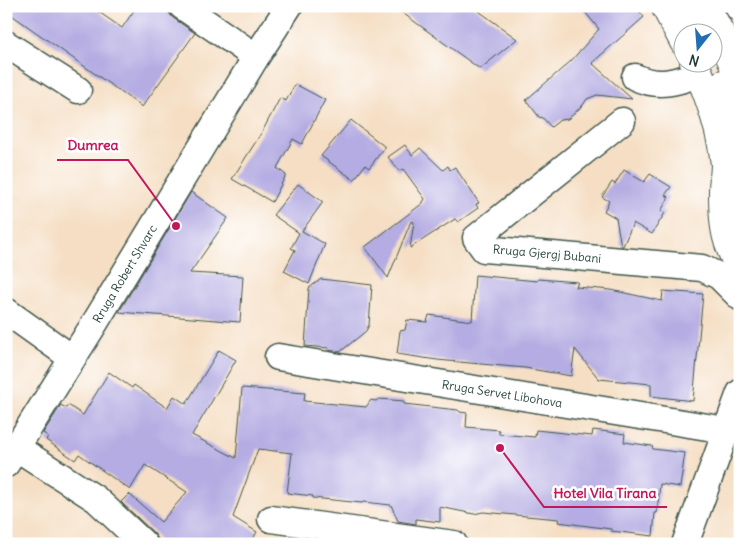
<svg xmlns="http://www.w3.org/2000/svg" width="746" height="550" viewBox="0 0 746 550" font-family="Delius,sans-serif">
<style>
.building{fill:#b4ace2}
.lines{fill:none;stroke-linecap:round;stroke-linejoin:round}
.minor-casing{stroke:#3f5549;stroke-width:29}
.major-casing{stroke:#3f5549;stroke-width:30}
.highway-casing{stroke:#3f5549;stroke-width:30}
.minor{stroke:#fff;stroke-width:26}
.major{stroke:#fff;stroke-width:28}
.highway{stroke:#fff;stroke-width:28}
.labels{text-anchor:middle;stroke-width:5;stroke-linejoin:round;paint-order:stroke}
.street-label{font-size:12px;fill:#1f3d34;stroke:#fff}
.leader{fill:none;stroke:#c2185b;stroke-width:2}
.callout-dot{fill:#c2185b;stroke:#fff;stroke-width:2}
.callout-label{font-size:14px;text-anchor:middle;font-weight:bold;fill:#c2185b;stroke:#fff;stroke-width:5;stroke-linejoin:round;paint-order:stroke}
</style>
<rect width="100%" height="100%" fill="#fff"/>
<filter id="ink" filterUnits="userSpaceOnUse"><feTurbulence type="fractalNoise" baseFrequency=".02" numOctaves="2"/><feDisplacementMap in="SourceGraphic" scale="10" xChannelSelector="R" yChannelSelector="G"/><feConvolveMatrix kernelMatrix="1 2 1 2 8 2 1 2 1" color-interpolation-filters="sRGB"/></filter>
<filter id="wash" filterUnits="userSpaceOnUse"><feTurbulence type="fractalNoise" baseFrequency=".0096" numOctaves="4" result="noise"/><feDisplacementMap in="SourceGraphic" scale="20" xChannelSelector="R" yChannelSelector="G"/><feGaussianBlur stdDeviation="1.12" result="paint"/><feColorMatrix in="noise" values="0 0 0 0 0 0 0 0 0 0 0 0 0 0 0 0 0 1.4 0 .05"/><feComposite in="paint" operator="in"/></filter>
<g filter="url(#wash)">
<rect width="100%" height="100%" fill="#f5dec3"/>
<g id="blocks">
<path class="building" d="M6 6H90L122 28 137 6H167L169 13 173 18 195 33 142 107 6 11Z
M393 6H472L517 39 480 69Z
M580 6H635L644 17 592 63 632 99 597 95 587 99 583 105 568 119 560 120 551 127 542 117 540 118 526 100 571 61 599 29Z
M295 84 325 100 302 144 293 139 277 168 286 175 272 202 232 179 262 132 280 98 286 101Z
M351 120 385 147 369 168 365 165 354 180 321 156Z
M405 145 412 155 420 148 443 170 448 166 450 170 455 167 479 203 476 204 478 208 458 222 455 219 410 248 414 222 411 221 388 278 365 247 423 203V202L425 199 403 169 399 171 388 157Z
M624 170 644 182 650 174 671 187 665 195 669 197 661 211 665 213 652 234 633 223 623 246H621L616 218 604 211 609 201 602 197 612 182 615 184Z
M298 184 323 202 302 231 325 244 309 284 284 271 295 250 291 248 299 233 273 215Z
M191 192 228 218 190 273 243 276 240 322 119 312Z
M475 275 537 281 538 279 578 282 576 287 611 290 662 301 663 291 703 294 693 401 651 396V384L599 379 575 349 571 376 525 368 437 360 397 354 400 331 405 330 407 320 427 322 429 315 472 321Z
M321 279 372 285 369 325 366 331 340 352 328 350 329 348 305 346 309 288Z
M219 350 236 360 192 435 236 458 242 388 305 393 304 401 366 407 371 400 376 401 379 399 404 401V404L458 410 460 412 467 413 466 427 499 430V434L535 437 536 430 592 436 593 430 625 434 624 442 652 446 653 449 685 453 680 487 660 484 657 513H655L653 536 611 531V529L558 522 559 519 483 512 474 514 440 507V522L416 519V524L398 521 391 505 363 502 362 503 313 498V496L287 493 292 453 258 449 233 517 257 532 250 544H159L158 539 154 533 121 502 129 494 161 522 187 492 145 465 130 490 79 454 75 460 46 440 48 436 43 433 61 405 66 408 68 405 83 415 109 372 132 388 134 385 167 408 174 396 186 404Z"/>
</g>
</g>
<g filter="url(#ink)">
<use href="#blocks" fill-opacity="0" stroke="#3f5549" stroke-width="1"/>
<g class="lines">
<defs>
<path id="minor" d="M182 6 256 57
M6 44 78 90
M635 77C658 88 676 82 699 74
M622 121 476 238 484 249 702 268 719 276 740 297
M6 311 72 358
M278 357 726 430
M17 448 96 499 144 544
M6 464 93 326 256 57 289 6
M271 519 454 544
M685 544 740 393"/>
<path id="major" d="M665 6 684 42
M687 6 700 32
M694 62C709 95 721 129 725 164 725 173 723 182 723 191 723 222 724 240 740 268
M723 84 740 130"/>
<path id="highway" d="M706 6 720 33 740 80
M739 6 740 8"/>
</defs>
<use href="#minor" class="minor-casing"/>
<use href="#major" class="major-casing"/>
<use href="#highway" class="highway-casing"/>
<use href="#minor" class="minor"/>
<use href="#major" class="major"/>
<use href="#highway" class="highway"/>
</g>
</g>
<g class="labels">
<g class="street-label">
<text transform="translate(547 254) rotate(5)" y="4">Rruga Gjergj Bubani</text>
<text transform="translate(125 274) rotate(-59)" y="4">Rruga Robert Shvarc</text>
<text transform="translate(502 394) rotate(9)" y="4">Rruga Servet Libohova</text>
</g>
</g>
<path class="leader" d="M176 226L128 160H57M500 448L544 507H667"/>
<g class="callout-dot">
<circle cx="176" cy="226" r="5"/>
<circle cx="500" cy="448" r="5"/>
</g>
<g class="callout-label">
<text x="93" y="150">Dumrea</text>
<text x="605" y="498">Hotel Vila Tirana</text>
</g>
<rect width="746" height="550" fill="none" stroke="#fff" stroke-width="25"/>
<g transform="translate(698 48) rotate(197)"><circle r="24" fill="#ffffff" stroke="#a5b1ae"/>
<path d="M0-4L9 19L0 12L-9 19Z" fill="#1f6fb2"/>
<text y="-8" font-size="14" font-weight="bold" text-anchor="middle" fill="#1f3d34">N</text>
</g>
</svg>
